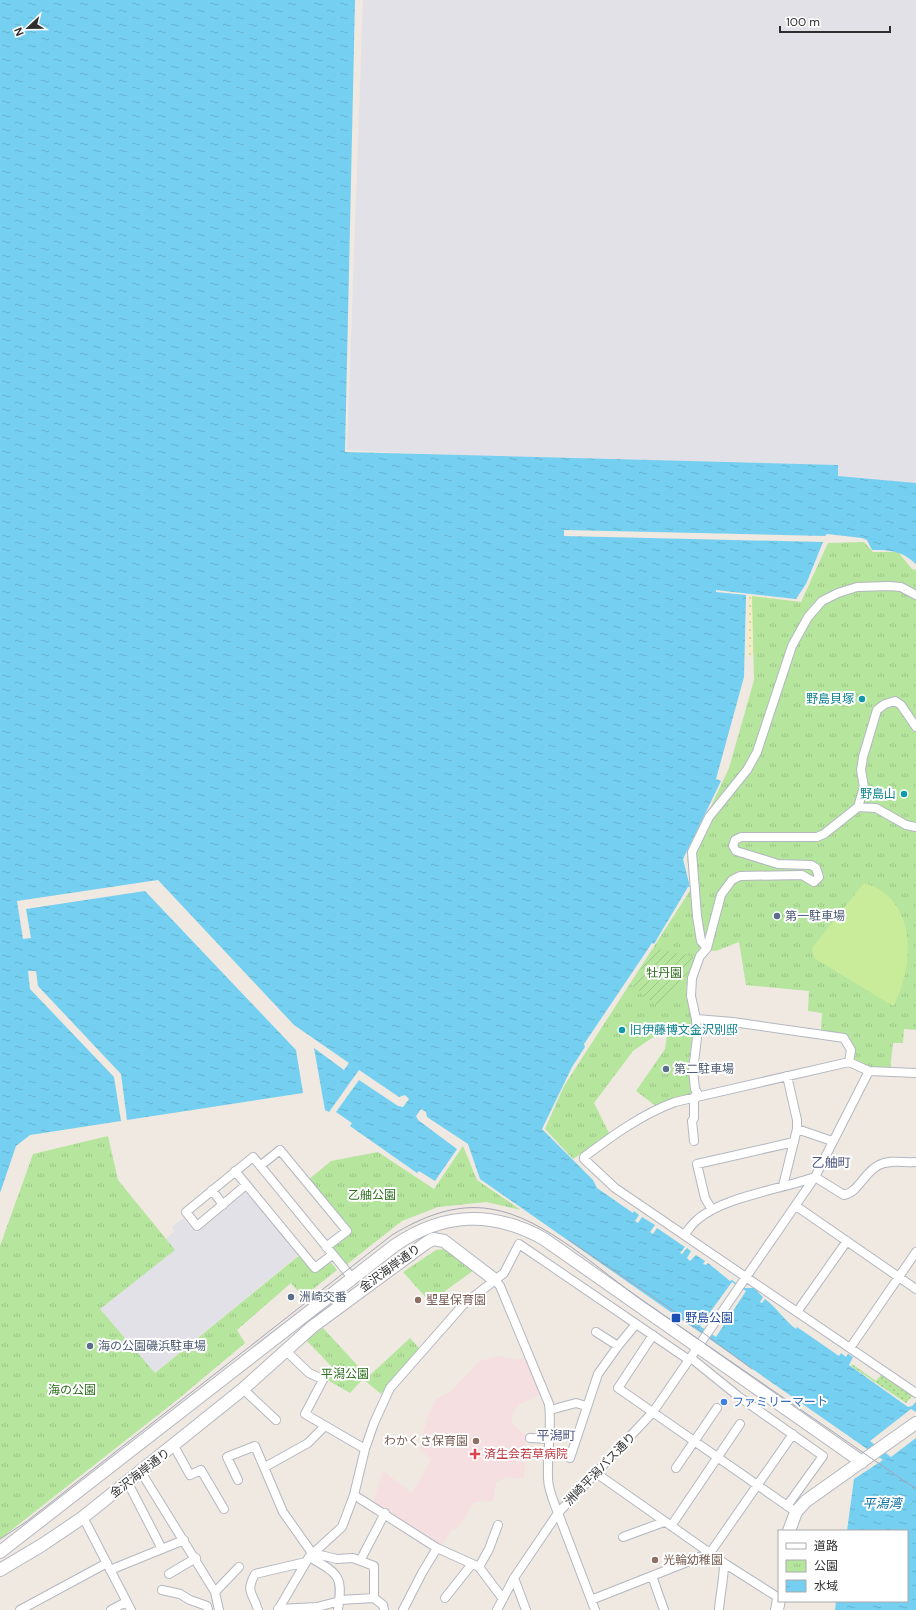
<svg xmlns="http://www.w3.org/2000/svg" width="916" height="1610" viewBox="0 0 916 1610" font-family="'DM Sans','Noto Sans JP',sans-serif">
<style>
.industrial{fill:#e3e1e8}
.medical{fill:#f5dfe0}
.grass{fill:url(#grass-dots)}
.sand{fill:url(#sand-dots)}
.park{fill:url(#park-tufts)}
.garden{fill:url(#garden-furrows)}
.pitch{fill:#c9ec9a}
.water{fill:url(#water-ripples)}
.pier{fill:#efe9e1}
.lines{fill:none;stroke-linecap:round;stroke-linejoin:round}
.street-casing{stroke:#b4b7c1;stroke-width:10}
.secondary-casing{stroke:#b4b7c1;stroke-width:14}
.street{stroke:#fff;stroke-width:8}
.secondary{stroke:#fff;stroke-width:12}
.tram{stroke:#a3a6b8;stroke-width:1}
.culture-dot{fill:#0f9aa8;stroke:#fff;stroke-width:1.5}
.service-dot{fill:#5c6f8a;stroke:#fff;stroke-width:1.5}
.education-dot{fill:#8d6e63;stroke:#fff;stroke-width:1.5}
.transit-dot{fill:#1a4fb4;stroke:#fff;stroke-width:1.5}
.shop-dot{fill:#3f7fe0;stroke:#fff;stroke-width:1.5}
.health-dot{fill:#e0444e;stroke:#fff;stroke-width:1.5}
.labels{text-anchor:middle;stroke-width:4;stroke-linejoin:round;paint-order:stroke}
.culture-label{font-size:12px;fill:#0d838f;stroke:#fff;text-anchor:end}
.service-label{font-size:12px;fill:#4e5e75;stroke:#fff;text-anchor:start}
.park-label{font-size:12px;fill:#2c6e1b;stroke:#fff}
.street-label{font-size:12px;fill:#2e2e2e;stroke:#fff}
.education-label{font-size:12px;fill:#785e54;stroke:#fff;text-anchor:start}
.transit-label{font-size:12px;fill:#164399;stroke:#fff;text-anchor:start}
.shop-label{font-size:12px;fill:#366cbe;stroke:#fff;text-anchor:start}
.health-label{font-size:12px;fill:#be3a42;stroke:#fff;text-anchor:start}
.neighbourhood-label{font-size:13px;fill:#4d5680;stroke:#fff}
.water-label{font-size:13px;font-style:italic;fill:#0d6fa3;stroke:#fff}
</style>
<defs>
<pattern id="grass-dots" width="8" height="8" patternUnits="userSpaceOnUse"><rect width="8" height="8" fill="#b6e59e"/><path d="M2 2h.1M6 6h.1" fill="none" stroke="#9dc588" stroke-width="1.8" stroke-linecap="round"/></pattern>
<pattern id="sand-dots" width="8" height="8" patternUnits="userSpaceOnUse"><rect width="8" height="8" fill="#f3ecc5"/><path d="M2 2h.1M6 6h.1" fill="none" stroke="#d1cbaa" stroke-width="1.8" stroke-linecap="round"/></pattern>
<pattern id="park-tufts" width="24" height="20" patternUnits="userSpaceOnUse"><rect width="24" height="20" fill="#b6e59e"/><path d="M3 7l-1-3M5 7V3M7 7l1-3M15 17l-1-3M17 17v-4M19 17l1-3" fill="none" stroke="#9dc588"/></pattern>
<pattern id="garden-furrows" width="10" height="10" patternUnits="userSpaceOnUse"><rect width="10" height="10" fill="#b6e59e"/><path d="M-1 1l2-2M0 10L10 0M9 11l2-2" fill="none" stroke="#9dc588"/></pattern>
<pattern id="water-ripples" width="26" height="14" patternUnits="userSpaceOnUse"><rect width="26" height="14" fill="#75cff0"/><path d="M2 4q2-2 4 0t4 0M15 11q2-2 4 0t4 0" fill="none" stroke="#66b2ce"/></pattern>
</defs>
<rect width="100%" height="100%" fill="#efe9e1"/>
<path class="industrial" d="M363 0H916V493L839 476 347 450Z
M248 1190 300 1254 152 1375 98 1310 164 1240 175 1231 172 1227 183 1218 196 1233Z"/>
<path class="medical" d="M498 1356 518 1360 525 1357 541 1394 519 1405 514 1410 511 1422 526 1436 524 1479 508 1477 496 1482 493 1501 474 1502 457 1529H452L440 1548 373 1503 383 1471 412 1493 431 1460 419 1448 429 1413 437 1398 450 1392 480 1361Z"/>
<path class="grass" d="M852 1364 876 1381 881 1375 913 1395 906 1403 851 1366Z"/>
<path class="sand" d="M748 595 796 601 754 653 747 658Z"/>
<path class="park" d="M864 542 873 552H898L912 569 916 570V1030L904 1029 903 1043H893L890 1070 869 1067 853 1060 844 1036 821 1032 822 1013 808 1011 809 991 746 985 739 942 716 951 700 949 686 987 693 1029 688 1071 692 1093 656 1106 636 1091 665 1049 668 1027 633 1051 594 1103 610 1135 573 1159 545 1129 564 1086 691 889 687 857 729 768 754 680 752 596 801 602 828 543Z
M108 1136 118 1180 175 1250 100 1309 155 1373 302 1253 315 1270 329 1260 337 1270 303 1297 291 1283 237 1330 245 1343 177 1400 0 1539V1246L33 1154Z
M463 1146 477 1180 521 1210 486 1202 438 1207 402 1221 346 1265 332 1248 351 1231 308 1180 331 1161 378 1152 434 1189Z
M446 1249 474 1270 430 1302 403 1272 436 1250Z
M323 1328 368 1377 410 1338 419 1348 381 1394 363 1379 350 1393 324 1378 333 1368 306 1340Z"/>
<path class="garden" d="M654 948 694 957 681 989 656 1005 631 985Z"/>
<path class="pitch" d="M864 883C916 897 916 964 893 1006L814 958 812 948Z"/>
<path class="water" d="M0 0H355L345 452 838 465V476L916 483V564C902 551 891 550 872 550L867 540 862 538 827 534 825 536 564 530V536L823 542 806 584 796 599 716 590V592L746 595 744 677 716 779 721 781 683 859 690 887H688L654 944 652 943 584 1044 585 1047 572 1067 542 1129 593 1180 597 1188 633 1213 634 1211 639 1215 635 1221 638 1223 642 1217 655 1225 650 1232 653 1234 657 1228 685 1247 680 1253 682 1254 687 1248 691 1251 687 1258 690 1261 696 1255 705 1261 703 1264 706 1265 708 1263 730 1281 732 1280 743 1288H754L763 1297 760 1302 762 1303 765 1299C777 1308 784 1320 796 1329L797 1327 839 1356 841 1353 846 1357 848 1354 853 1357 849 1365 908 1407 912 1406 916 1402V1610H835L836 1601H907V1531H847L854 1479 883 1460 480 1179 468 1144 427 1117 426 1112 421 1109 416 1116 418 1120 457 1149 435 1181 419 1171 417 1173 350 1126 352 1123 336 1112 359 1080 398 1106 403 1107 409 1099 405 1095 399 1097 359 1070 329 1112 325 1110 314 1048 344 1070 349 1063 294 1025 158 880 17 901 23 939 31 938 26 909 145 891 296 1050 303 1093 127 1120 121 1074 38 986 36 971H28L30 989 114 1077 121 1121 30 1135 16 1146 0 1193Z"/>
<path class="pier" d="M732 1282 746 1291 716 1337 700 1326Z
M911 1409 916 1412V1438L891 1457 870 1441Z"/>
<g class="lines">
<defs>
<path id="street" d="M858 807 876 808 906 825 916 827
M707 948 701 941 697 916 692 852 709 817 747 770 757 752 792 646 808 617 822 601 838 593 857 587 889 586 901 587 916 595
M696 1019 733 1022 844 1038 851 1050 849 1062
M916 1073 869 1071 849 1062 675 1102C642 1114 612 1136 584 1157V1159L615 1188 916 1393
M699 1096 695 1089 693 1070 697 1038 696 1019 691 996 692 978 700 956 707 948 721 895 732 880 740 876 802 875 814 882 819 877 816 868 811 865 778 864 736 851 733 846 735 840 741 837H817L824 834 858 807 864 787 861 770 863 757 877 710 885 704 895 701 901 705 916 727
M797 1129 832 1141
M694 1141 692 1121 694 1118V1097
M260 1166 280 1150 347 1231 326 1247
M235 1171 315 1268 332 1255
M246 1185 197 1226 186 1212 253 1157 353 1279
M783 1186 797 1129V1120L787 1076
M212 1190 223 1205
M796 1206 916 1289
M712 1210 705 1198 697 1164 794 1142
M685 1234C689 1229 692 1224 697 1220 722 1197 783 1189 815 1177L844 1195C859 1192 864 1172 879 1165 890 1159 904 1163 916 1162
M495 1280 500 1286 549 1404C552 1429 547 1453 548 1478 548 1490 554 1502 558 1513L514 1578 497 1610
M797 1312 847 1241
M596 1332 618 1346 636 1324
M653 1335 618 1388 796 1512
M850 1348 916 1252
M285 1350 309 1373 322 1379
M691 1358 738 1396 823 1456 787 1506
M324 1378 305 1414 365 1449
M243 1389 276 1420
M550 1410 576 1403 586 1406
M530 1438 550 1439
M174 1446 190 1475 201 1470 224 1509
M570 1458 598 1374 618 1346
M265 1467 308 1443 325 1426
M676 1468 717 1408
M141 1472 215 1592 219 1610
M596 1473 724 1563 779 1598
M238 1480 227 1457 255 1446 283 1512 312 1553 337 1559 353 1558 374 1566V1598L383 1605 384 1610
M128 1483 162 1549
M354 1495 437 1548 479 1567 503 1599
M82 1518 86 1523 131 1610
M671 1526 740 1424
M623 1537 664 1522
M309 1557C339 1574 343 1575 338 1610
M361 1559 385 1513
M479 1567 489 1549 498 1525
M110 1570 184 1540
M169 1574 196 1558
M652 1576 664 1610
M514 1578 526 1610
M162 1590 180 1594 190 1600 207 1606 208 1610
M215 1592 239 1567
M445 1598 472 1564
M340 1600 374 1598
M591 1600 710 1553 793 1434
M278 1609 317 1607 340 1601
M20 1610 107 1563
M111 1610 126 1602
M258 1610C253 1592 245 1593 255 1574L306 1562
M278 1610 309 1557 342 1527 354 1495 365 1449 374 1423 390 1388 463 1305 504 1273 519 1244 689 1360
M403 1610 422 1573 437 1548
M595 1610 558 1513 653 1412 815 1177 869 1071
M719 1610C720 1594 724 1580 724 1563"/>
<path id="secondary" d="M789 1531 796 1512 806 1501 916 1423
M0 1552 394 1246C443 1212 492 1210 544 1239L862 1462
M0 1570 42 1545 82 1518 243 1389 312 1327 426 1243 433 1239 444 1241 495 1280
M777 1610 779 1599"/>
</defs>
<use href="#street" class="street-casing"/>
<use href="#secondary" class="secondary-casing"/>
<use href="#street" class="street"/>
<use href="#secondary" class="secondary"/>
<path class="tram" d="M569 1240 671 1309 752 1369
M0 1539 26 1522 392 1235C422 1217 455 1203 491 1209 544 1217 600 1271 643 1301 734 1364 825 1426 916 1489"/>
</g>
<g class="culture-dot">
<circle cx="862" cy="699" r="4"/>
<circle cx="904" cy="794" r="4"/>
<circle cx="622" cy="1030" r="4"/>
</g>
<g class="service-dot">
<circle cx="777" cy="916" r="4"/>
<circle cx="666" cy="1069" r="4"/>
<circle cx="291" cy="1297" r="4"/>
<circle cx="90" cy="1346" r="4"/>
</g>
<g class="education-dot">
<circle cx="418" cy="1300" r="4"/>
<circle cx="476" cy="1441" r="4"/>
<circle cx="655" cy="1560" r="4"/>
</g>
<rect class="transit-dot" x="671" y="1313" width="10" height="10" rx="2"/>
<circle class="shop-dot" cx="724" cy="1402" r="4"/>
<path class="health-dot" d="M473 1448h4v4h4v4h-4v4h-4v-4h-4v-4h4z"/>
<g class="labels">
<g class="culture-label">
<text x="854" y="703">野島貝塚</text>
<text x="896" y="798">野島山</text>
<text x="630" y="1034" text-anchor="start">旧伊藤博文金沢別邸</text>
</g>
<g class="service-label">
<text x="785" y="920">第一駐車場</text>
<text x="674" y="1073">第二駐車場</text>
<text x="299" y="1301">洲崎交番</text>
<text x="98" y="1350">海の公園磯浜駐車場</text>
</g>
<g class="park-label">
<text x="664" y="977">牡丹園</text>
<text x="372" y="1199">乙舳公園</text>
<text x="345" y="1378">平潟公園</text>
<text x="72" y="1394">海の公園</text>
</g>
<g class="street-label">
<text transform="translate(390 1268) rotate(-36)" y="4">金沢海岸通り</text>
<text transform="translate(600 1469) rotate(-46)" y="4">洲崎平潟バス通り</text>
<text transform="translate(140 1473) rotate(-38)" y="4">金沢海岸通り</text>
</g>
<g class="education-label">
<text x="426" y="1304">聖星保育園</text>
<text x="468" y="1445" text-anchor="end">わかくさ保育園</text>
<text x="663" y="1564">光輪幼稚園</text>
</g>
<g class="transit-label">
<text x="685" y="1322">野島公園</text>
</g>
<g class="shop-label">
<text x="732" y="1406">ファミリーマート</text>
</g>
<g class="health-label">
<text x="484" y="1458">済生会若草病院</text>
</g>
<g class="neighbourhood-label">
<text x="831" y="1167">乙舳町</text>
<text x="556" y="1440">平潟町</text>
</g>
<g class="water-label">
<text x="882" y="1508">平潟湾</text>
</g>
</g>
<rect x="778" y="1530" width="130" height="72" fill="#ffffff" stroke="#ababab"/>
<rect x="786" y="1543" width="20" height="6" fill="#ffffff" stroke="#ababab"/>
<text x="814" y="1550" font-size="12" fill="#2e2e2e">道路</text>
<rect x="786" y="1560" width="20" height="12" fill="url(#park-tufts)" stroke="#ababab"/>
<text x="814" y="1570" font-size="12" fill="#2e2e2e">公園</text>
<rect x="786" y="1580" width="20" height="12" fill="url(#water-ripples)" stroke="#ababab"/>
<text x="814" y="1590" font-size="12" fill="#2e2e2e">水域</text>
<g transform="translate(28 28) rotate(248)" stroke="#ffffff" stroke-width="3" paint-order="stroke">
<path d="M0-3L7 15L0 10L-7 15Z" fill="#2e2e2e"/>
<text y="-6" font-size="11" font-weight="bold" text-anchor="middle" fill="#2e2e2e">N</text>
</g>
<path d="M780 26v6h110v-6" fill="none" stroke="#2e2e2e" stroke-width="2"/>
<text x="786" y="26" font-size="12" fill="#2e2e2e" stroke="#ffffff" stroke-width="3" paint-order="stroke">100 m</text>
</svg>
